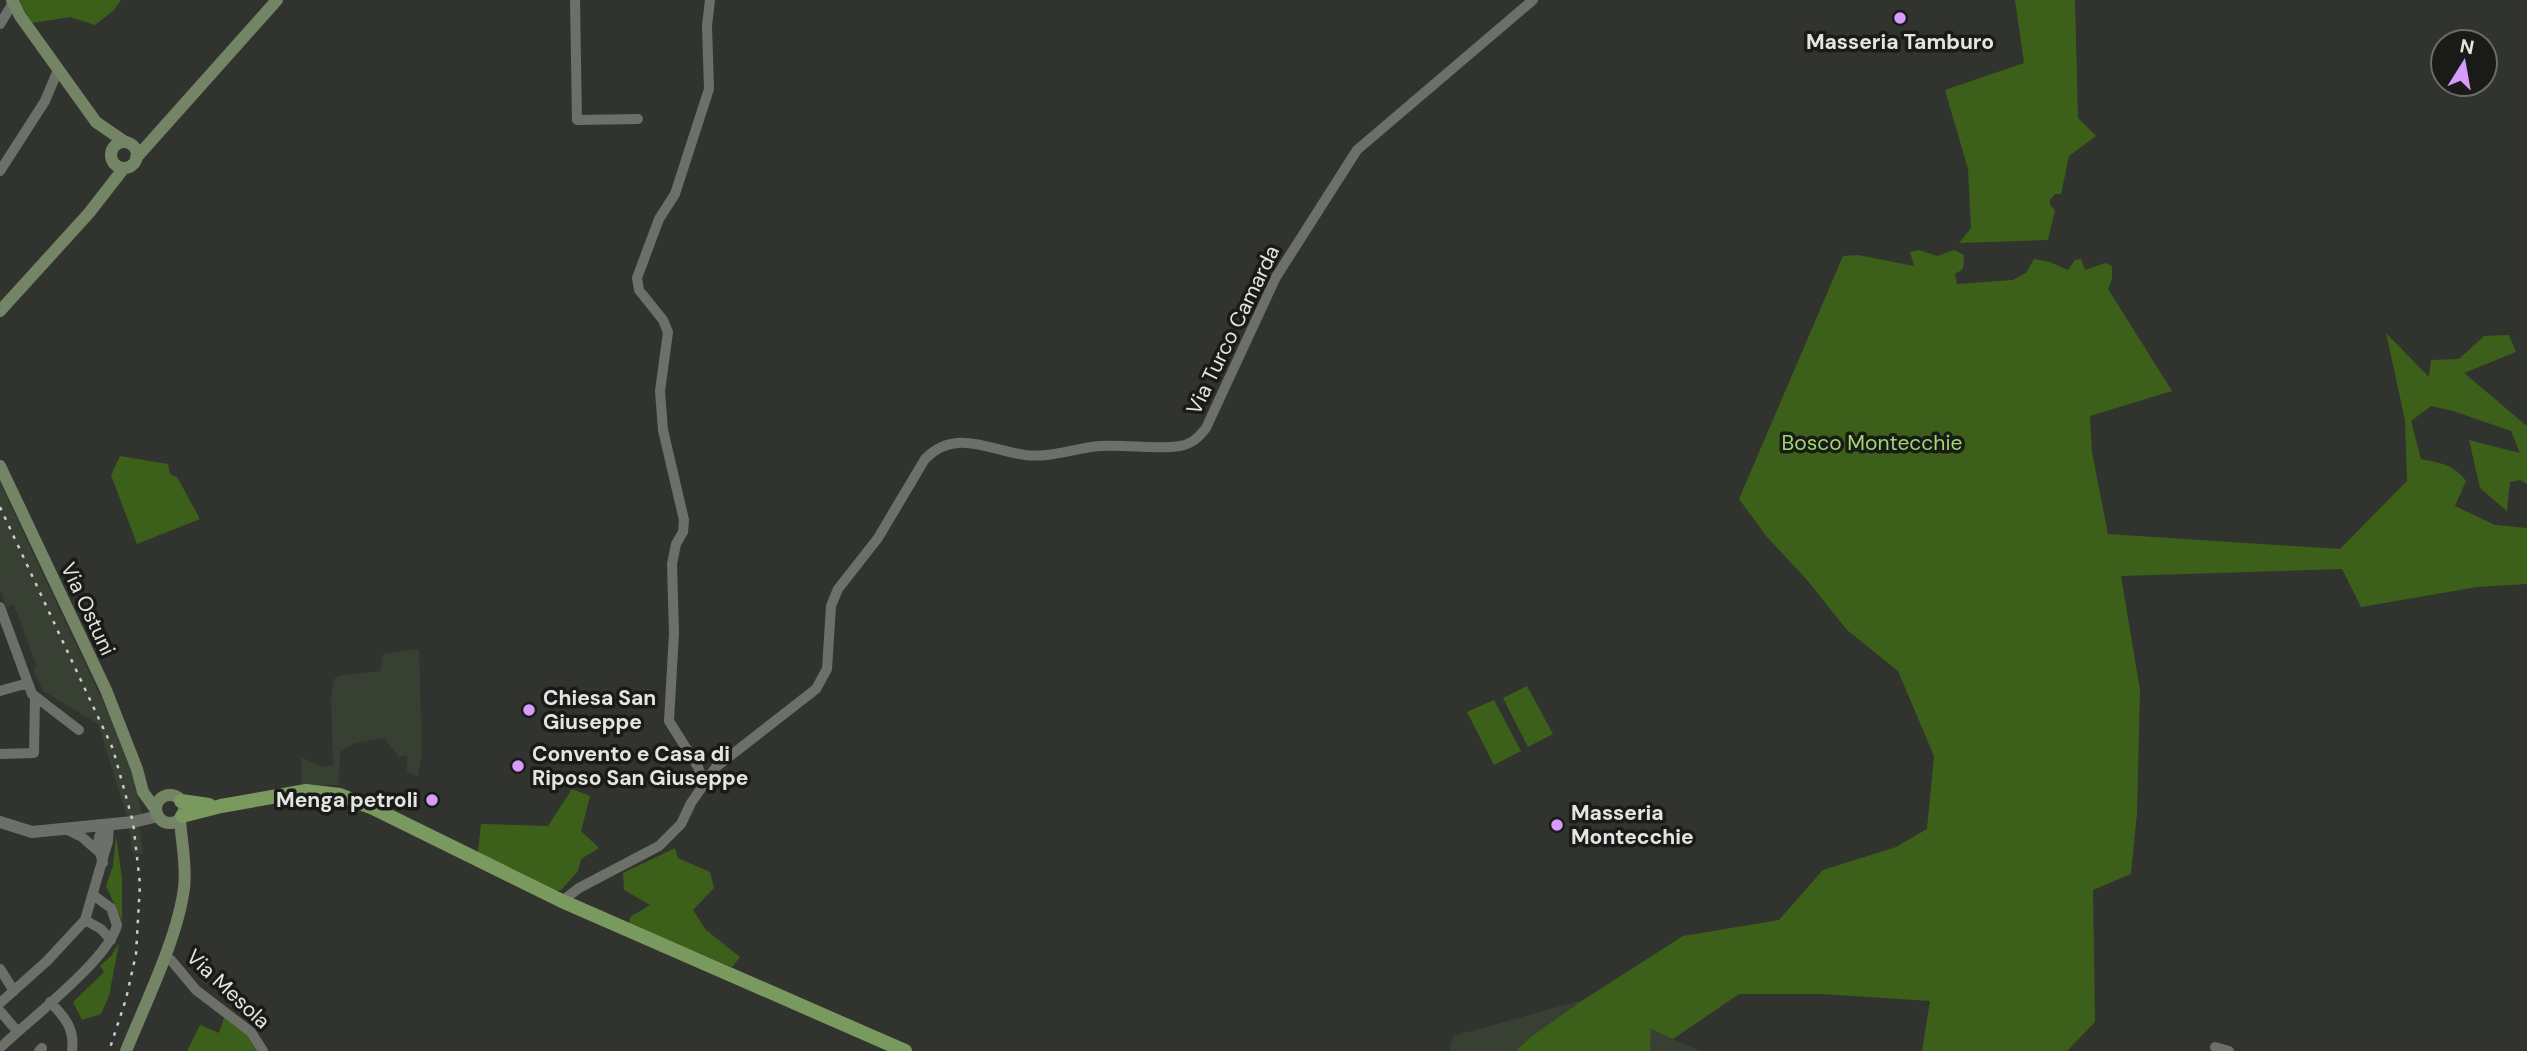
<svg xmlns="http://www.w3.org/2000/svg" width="2527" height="1051" viewBox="0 0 2527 1051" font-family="'DM Sans',sans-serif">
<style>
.built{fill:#383f33}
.green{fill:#3c6019}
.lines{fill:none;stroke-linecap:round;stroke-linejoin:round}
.minor{stroke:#6c7069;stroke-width:10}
.tertiary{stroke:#6c7069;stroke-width:12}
.secondary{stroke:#738564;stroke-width:12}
.primary{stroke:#7a995f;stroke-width:14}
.rail{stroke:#cacdc9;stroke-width:2.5;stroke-dasharray:3.5 7;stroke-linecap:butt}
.poi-dot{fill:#d79bf9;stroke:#1a1b19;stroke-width:2.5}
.labels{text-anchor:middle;stroke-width:7;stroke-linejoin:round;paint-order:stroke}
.poi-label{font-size:21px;font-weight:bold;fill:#e2e5e1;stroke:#1a1b19;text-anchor:start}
.street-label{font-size:21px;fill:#e2e5e1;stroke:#1a1b19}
.park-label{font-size:21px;fill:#9fd86f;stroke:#1a1b19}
</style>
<rect width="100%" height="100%" fill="#31342e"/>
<path class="built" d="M0 483 107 710 133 774 142 815 138 818 143 854 133 853 127 817 98 724 43 691 33 669 37 667 14 605 6 607 0 588Z
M419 649 422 754 418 776 407 772V755L399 757 384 738 353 744 340 752 339 785H302L301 757 323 767 333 765 331 696 334 679 339 676 380 671 383 654Z
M1583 1000 1701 1051H1449L1453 1036Z"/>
<path class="green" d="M18 0H121L114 10 95 25 70 17 32 23Z
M2015 0H2075L2078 118 2096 136 2069 156 2061 194H2055L2050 200V205L2055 210 2048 240 1959 243 1971 228 1968 169 1945 90 2024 63Z
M1919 250 1937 256 1954 250 1964 255 1963 269 1955 274 1957 284 2013 280 2026 273 2034 259 2050 262 2068 270 2075 260 2081 259 2085 270 2105 263 2112 266V279L2108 289 2172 391 2090 416 2092 452 2108 534 2340 549 2407 481 2405 420 2386 333 2429 377 2431 360 2459 359 2484 336 2509 335 2516 352 2464 373 2527 426V484L2520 480 2510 482 2507 511 2480 488 2469 440 2520 453 2511 431 2453 411 2431 406 2411 421 2421 459C2439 463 2454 464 2466 481L2455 506 2495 525 2527 528V584L2477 587 2361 607 2342 569 2121 576 2140 690 2137 813 2131 874 2093 890 2095 1022 2067 1051H1922L1930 1001 1822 994H1739L1673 1039 1651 1029 1650 1051H1516L1531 1037 1583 1000 1683 936 1779 920 1823 870 1896 847 1927 829 1934 756 1898 671 1847 630 1807 580 1767 537 1739 499 1843 256 1858 255 1914 266 1910 252Z
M120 456 168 464 170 474 177 477 200 519 137 544 111 475Z
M1527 686 1553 734 1528 747 1503 698Z
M1494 700 1521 751 1494 765 1467 712Z
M572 789 590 796 581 831 599 848 581 859 578 871 561 890 554 891 478 852 481 824 548 826Z
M116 836 122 878V921L106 886 113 866Z
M675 848 678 858 710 872 714 888 693 910 706 930 740 957 732 967 629 924 630 917 650 905 624 890 623 873Z
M119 943 109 996 101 1014 82 1020 73 1002 104 972 100 966 111 956Z
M224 1018 244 1030 257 1051H187L200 1025 219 1033Z"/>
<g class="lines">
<path class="minor" d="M575 0 577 120 638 119
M0 24 13 3
M0 171 45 101 58 70
M0 607 32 694 79 730
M0 691 28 683
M0 754 34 753 35 696
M704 784 698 767 669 721 674 633 672 564 676 544 683 532 684 520 663 430 660 391 668 332 663 320 639 290 637 278 659 219 675 194 709 89 707 26 710 0
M66 829 82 837 99 852
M103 863C98 847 94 834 109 824
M562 901 579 888 659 846 681 824 691 803 716 767 816 689 827 669 831 606 838 589 878 538 925 459C955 428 989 450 1025 455 1051 458 1075 448 1100 446 1126 444 1154 450 1180 446 1192 444 1199 437 1206 428L1276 277 1357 150 1533 0
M85 920 101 929 111 940
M164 958 171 960 196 990 251 1032 263 1051
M0 969 14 991
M50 1002C65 1017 75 1029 72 1051
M0 1003 47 961 85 920 108 841 109 824
M0 1011 17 1031
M2215 1047 2229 1051
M0 1048C28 1021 109 959 117 925L111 908 93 895
M39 1051 42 1048"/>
<path class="tertiary" d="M0 822 32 832 133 822 158 816"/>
<path class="secondary" d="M12 0 20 16 96 122 125 142
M111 155a13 13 0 1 1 26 0a13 13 0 1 1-26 0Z
M136 158 277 0
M0 311 89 213 124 168
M0 466 106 690 137 769 143 792 156 810
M156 809a14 14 0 1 1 28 0a14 14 0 1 1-28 0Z
M126 1051C145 1004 178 937 184 888 187 864 181 841 180 818"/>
<path class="primary" d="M181 801 209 805
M182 816 221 806 306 791 340 795 373 808 562 901 905 1051"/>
<path class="rail" d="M0 507 113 749 133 822 140 884 136 954 126 999 109 1051"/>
</g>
<g class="poi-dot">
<circle cx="1900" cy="18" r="7"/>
<circle cx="529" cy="710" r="7"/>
<circle cx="518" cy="766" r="7"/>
<circle cx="432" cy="800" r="7"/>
<circle cx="1557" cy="825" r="7"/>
</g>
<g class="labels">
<g class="poi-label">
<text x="1900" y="49" text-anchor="middle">Masseria Tamburo</text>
<text x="543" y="705">Chiesa San<tspan x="543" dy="24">Giuseppe</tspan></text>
<text x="532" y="761">Convento e Casa di<tspan x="532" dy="24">Riposo San Giuseppe</tspan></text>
<text x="418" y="807" text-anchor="end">Menga petroli</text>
<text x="1571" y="820">Masseria<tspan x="1571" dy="24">Montecchie</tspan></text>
</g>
<g class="street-label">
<text transform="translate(1233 330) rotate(-64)" y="7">Via Turco Camarda</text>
<text transform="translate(88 609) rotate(65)" y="7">Via Ostuni</text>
<text transform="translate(228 989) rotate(43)" y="7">Via Mesola</text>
</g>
<g class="park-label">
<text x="1872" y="450">Bosco Montecchie</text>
</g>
</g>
<g transform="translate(2464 63) rotate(11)"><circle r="33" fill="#1a1b19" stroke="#6a6c69" stroke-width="2"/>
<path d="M0-5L12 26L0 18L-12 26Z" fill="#d79bf9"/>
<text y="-10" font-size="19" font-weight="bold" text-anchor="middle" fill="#e2e5e1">N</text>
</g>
</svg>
